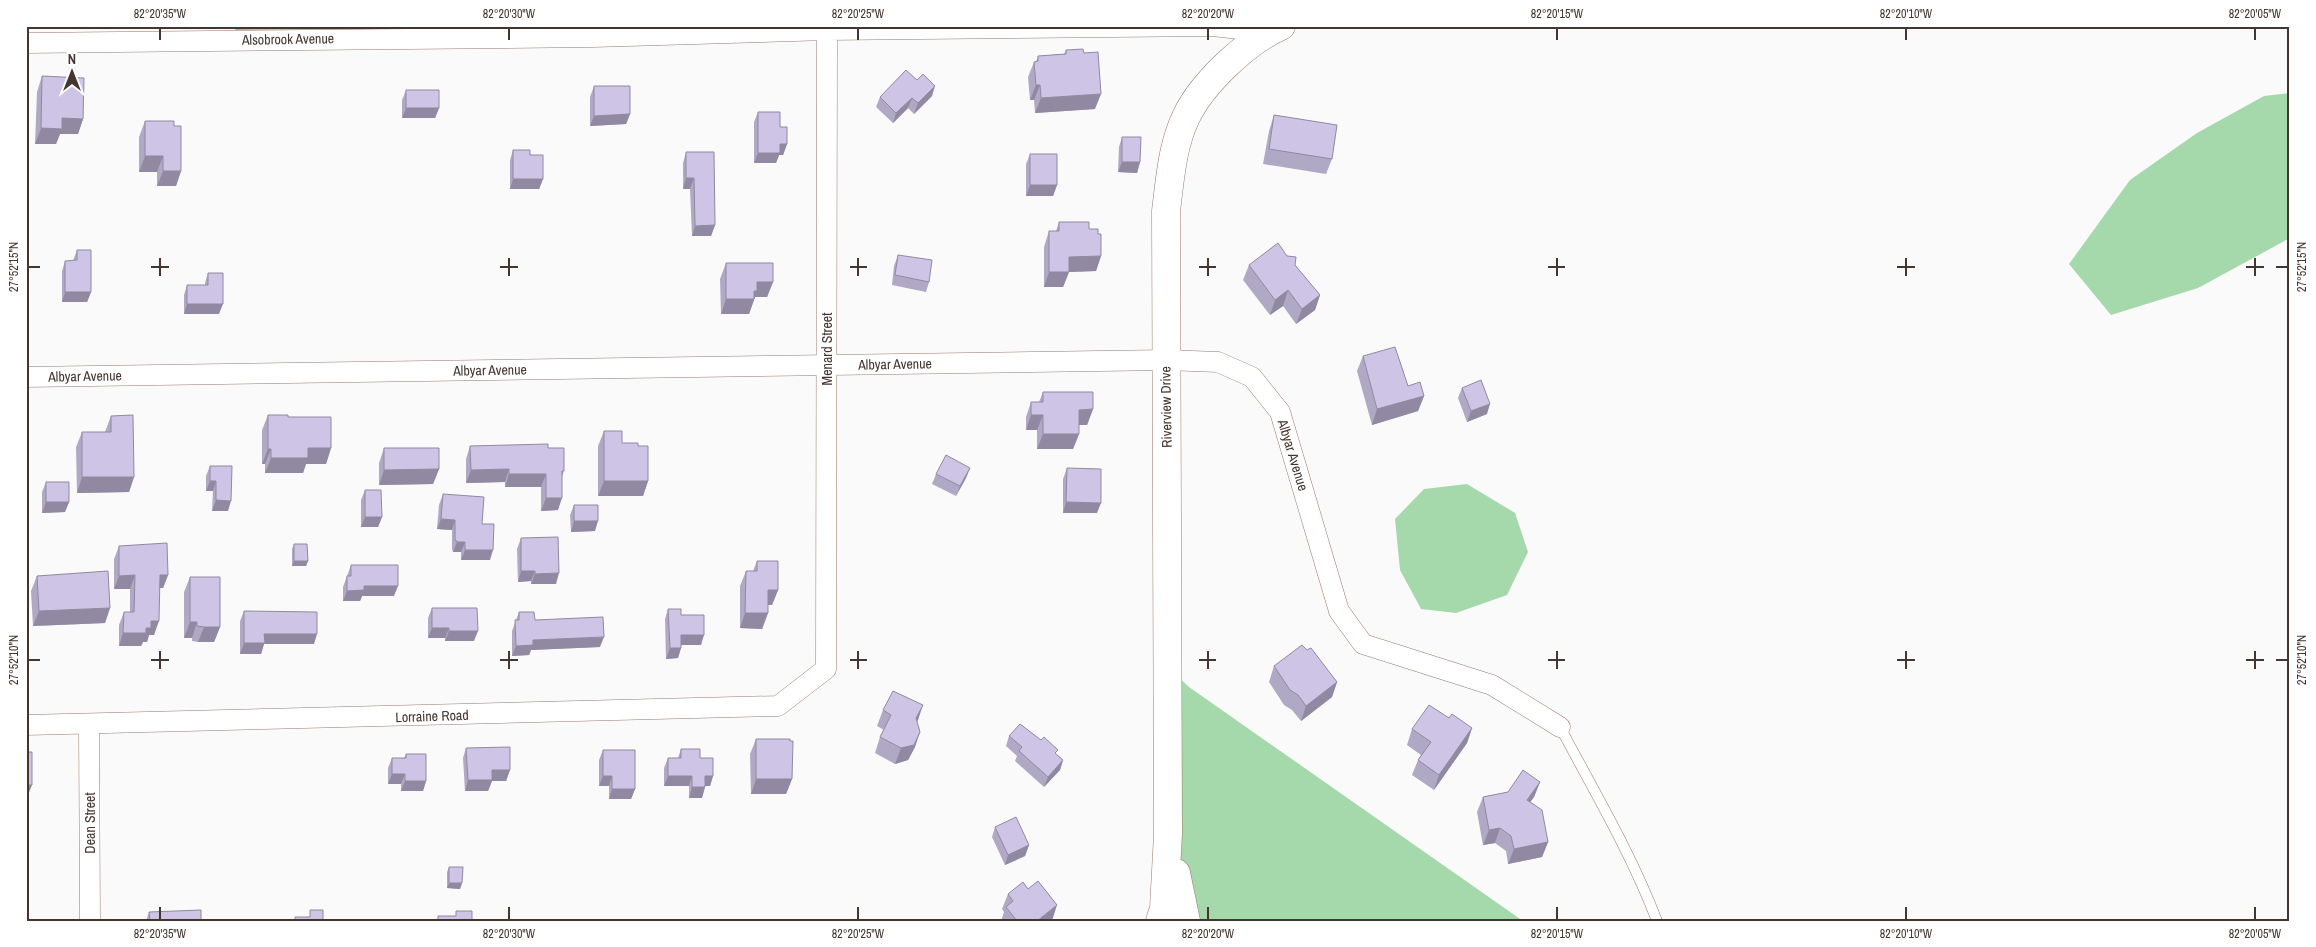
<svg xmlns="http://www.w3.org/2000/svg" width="2316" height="947" viewBox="0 0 2316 947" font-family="'Archivo Narrow',sans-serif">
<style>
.green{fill:#a5d9ab}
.forest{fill:#7eca89}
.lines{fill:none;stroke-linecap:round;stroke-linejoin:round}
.lane-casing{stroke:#9b796b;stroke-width:11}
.street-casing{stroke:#9b796b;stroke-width:21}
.secondary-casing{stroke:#9b796b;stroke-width:29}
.lane{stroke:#fff;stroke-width:10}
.street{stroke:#fff;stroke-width:20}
.secondary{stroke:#fff;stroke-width:28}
.wall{fill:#b0a9c6}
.shaded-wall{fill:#9089a1}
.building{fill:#cdc4e6;stroke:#9089a1}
.ticks{fill:none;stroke:#44352f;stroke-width:2}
.labels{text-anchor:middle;stroke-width:4;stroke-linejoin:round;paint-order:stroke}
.street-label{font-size:14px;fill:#44352f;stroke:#fff}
.neatline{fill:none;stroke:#44352f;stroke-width:2}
.ticks-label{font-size:12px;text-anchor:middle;fill:#44352f}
</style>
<rect width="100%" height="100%" fill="#fafafa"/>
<path class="green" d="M2290 93V238L2198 288 2111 315 2069 264 2130 180 2197 133 2264 96Z
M1467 484 1515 513 1528 552 1507 595 1456 613 1421 609 1400 570 1395 519 1424 489Z
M1169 668 1189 687 1523 921H1160Z"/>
<path class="forest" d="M231 26H341V29L236 30Z"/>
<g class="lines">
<defs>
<path id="lane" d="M1560 727C1594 791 1631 853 1657 921"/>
<path id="street" d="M1213 26 1266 32
M26 43 593 37 827 30 1210 26
M26 377 1166 360 1218 362 1252 377 1280 412 1339 611 1363 644 1492 685 1560 727
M26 725 778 706 826 669 827 30
M89 725 90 921"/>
<path id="secondary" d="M1176 873 1186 921
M1160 921 1164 908 1168 834 1166 211C1170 180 1172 146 1186 117 1202 83 1247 41 1281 26"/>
</defs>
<use href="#lane" class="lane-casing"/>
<use href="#street" class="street-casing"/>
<use href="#secondary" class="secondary-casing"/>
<use href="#lane" class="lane"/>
<use href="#street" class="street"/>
<use href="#secondary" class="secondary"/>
</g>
<path class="wall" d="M1066 50 1095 109 1035 113 1034 100H1030L1028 77 1034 62H1036L1038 56 1064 54Z
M42 76 83 119 78 134H60L56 144H35L37 92Z
M917 80 932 96 914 114 908 108 893 123 876 107 880 97Z
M594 86 630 114 626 124 590 126V97Z
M406 90 439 108 435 118H402V100Z
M758 112 780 127 787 144 783 155H779L776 163H754V122Z
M1274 115 1332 159 1326 174 1263 164 1269 131Z
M145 121 174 126 181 171 176 186H157V172H139V137Z
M1122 137 1140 162 1137 173 1118 172 1119 147Z
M513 150 543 179 539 189H510V160Z
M686 152 715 225 711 236H692L690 189H683V163Z
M1030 154 1057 185 1053 196H1026V164Z
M1059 222 1089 229 1098 234 1101 256 1096 271 1069 272 1063 287H1044V247L1049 231H1056Z
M77 250 91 292 87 302H62V271L65 261H73Z
M898 255 929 282 926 292 892 285 894 266Z
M726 263 773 282 767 297H755L749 314H721L720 279Z
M1249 265H1295L1320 295 1315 310 1296 324 1283 306 1270 315 1243 280Z
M208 273 219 314H184V295L187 285H205V283Z
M1363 356 1424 396 1418 411 1372 425 1357 371Z
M1462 388 1487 414 1467 422 1458 398Z
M1043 392 1093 409 1087 425H1079V434L1073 449H1037V430H1026V417L1031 402H1039Z
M268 415 288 417 331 448 326 464H306L303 473H265V464H262V430Z
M111 416 134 477 129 492 77 493 76 447 82 432H105Z
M604 431 622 443 638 446 648 481 643 496H598V446Z
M470 446 548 448 564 471 562 477 558 510 541 511V487H505V482L466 483V459Z
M384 448 439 469 433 484 379 485V463Z
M210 466 228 511H212L213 491H206V476Z
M970 468 966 478 956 496 932 484 936 474Z
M1067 468 1097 513H1063V479Z
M46 482 69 502 65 512 42 513V492Z
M365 490 382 517 378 527H361V500Z
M443 494 482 524 490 560H461V552H453L452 549V530L437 529 439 505Z
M574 505 595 531 571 532 570 515Z
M521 538 556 584H531V581L518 582 517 549Z
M294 544 308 561 306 566H292V549Z
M119 546 168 575 163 588H160L154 635H149L147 642H143L141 646H119V625L124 612H130V589H114V559Z
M757 561 778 590 772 605H768V613L762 629 740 628V586L746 571H753Z
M351 565 394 596H362L360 601H343V587Z
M37 576 110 608 105 623 33 626 31 591Z
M190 577 220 627 214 642H198L192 641V638H184V592Z
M432 608 474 641H445V638H428V618Z
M668 609 681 615 701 645H681V648L678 658 666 659 665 619Z
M244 611 314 644H264L261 654H240V621Z
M519 612 535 620 600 647 531 650 529 655 512 656V631Z
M1307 650 1337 682 1332 697 1301 721 1292 710 1284 705 1269 682 1274 666Z
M883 710 917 721 915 747 908 760 895 764 875 753 880 737 884 730 877 726Z
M1472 728 1467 743 1434 790 1412 775 1418 760 1421 755 1407 745 1412 729Z
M1009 736 1056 754 1063 760 1060 770 1044 787 1015 761 1017 756 1006 746Z
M756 739 792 779 786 794H751L750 754Z
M466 748 510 770 506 781H492L488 791H465L463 758Z
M681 749 700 758 713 776 710 786H705L702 798H689V786H664V768L668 758H678Z
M603 750 635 789 631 799H609V786H599V760Z
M406 754 426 781 423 791H401V784H388V768L392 758H404Z
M1540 782 1534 797 1530 802 1548 842 1542 857 1508 864 1506 851 1495 843 1483 845 1477 812 1483 797 1508 792Z
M995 827 1029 845 1025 856 1005 865 992 837Z
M449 867 462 883 460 889 447 888V872Z
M1008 894 1052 921H1001L1004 912 1002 909Z
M149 912 201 920 208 921H146Z"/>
<path class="shaded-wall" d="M1036 85H1040L1034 100H1030Z
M935 86 932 96 914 114 918 103Z
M1101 94 1095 109 1035 113 1041 98Z
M912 98 908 108 893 123 896 113Z
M406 108H439L435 118H402Z
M630 114 626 124 590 126 594 116Z
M62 118 83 119 78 134H60L56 144H35L41 128Z
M780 144H787L783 155H779L776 163H754L758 153Z
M145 156H163L157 172H139Z
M1122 162H1140L1137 173 1118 172Z
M163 171H181L176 186H157Z
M686 178H694L690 189H683Z
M513 179H543L539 189H510Z
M1030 185H1057L1053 196H1026Z
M715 225 711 236H692L695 226Z
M1101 256 1096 271 1069 272 1063 287H1044L1049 272 1069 257Z
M757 282H773L767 297H755L749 314H721L726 299Z
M1288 290 1283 306 1270 315 1275 300Z
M65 292H91L87 302H62Z
M1320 295 1315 310 1296 324 1302 309Z
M187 304H223L219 314H184Z
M1424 396 1418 411 1372 425 1377 409Z
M1490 404 1487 414 1467 422 1471 411Z
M1093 409 1087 425H1073L1079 410Z
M1031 415H1043L1037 430H1026Z
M1043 434H1079L1073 449H1037Z
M308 448H331L326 464H306L303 473H265L271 458Z
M268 449H271L265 464H262Z
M970 468 966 478 956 496 960 486Z
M439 469 433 484 379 485 384 470Z
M509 469 505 482 466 483 471 470Z
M509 474H546L541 487H505Z
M82 477H134L129 492 77 493Z
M210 481H216L213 491H206Z
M604 481H648L643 496H598Z
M546 498H562L558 510 541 511Z
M216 500 231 501 228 511H212Z
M46 502H69L65 512 42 513Z
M1066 502 1101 503 1097 513H1063Z
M365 517H382L378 527H361Z
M441 519 455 520 452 530 437 529Z
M574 521H598L595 531 571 532Z
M457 542H465L461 552H453Z
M465 550H493L490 560H461Z
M294 561H308L306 566H292Z
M521 571H535L531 581 518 582Z
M559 573 556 584H531L535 574Z
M135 575 130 589H114L119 576Z
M160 575H168L163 588H155Z
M364 586H398L394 596H362L360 601H343L347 591Z
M768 590H778L772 605H763Z
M110 608 105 623 33 626 39 611Z
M745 613H768L762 629 740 628Z
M151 621H159L154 635H149L147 642H143L141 646H119L123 633 146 628Z
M190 622H197L192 638H184Z
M204 627H220L214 642H198Z
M432 628H449L445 638H428Z
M449 631H478L474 641H445Z
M264 634H317L314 644H264L261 654H240L244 643Z
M681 635H704L701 645H678Z
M604 637 600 647 531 650 529 655 512 656 516 646 533 640Z
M670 648H681L678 658 666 659Z
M1337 682 1332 697 1301 721 1306 706Z
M923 705 918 720 910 734 916 718Z
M1472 728 1467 743 1434 790 1439 775Z
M920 732 915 747 908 760 895 764 901 748Z
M1063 760 1060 770 1044 787 1048 777Z
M492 770H510L506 781H492L488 791H465L468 780Z
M392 774H405L401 784H388Z
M603 776H612L609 786H599Z
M668 776H692L689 786H664Z
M705 776H713L710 786H702Z
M756 779H792L786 794H751Z
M405 781H426L423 791H401Z
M1540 782 1534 797 1521 815 1527 800Z
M26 785H32L26 800Z
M692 787H705L702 798H689Z
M612 789H635L631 799H609Z
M1500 828 1495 843 1483 845 1489 830Z
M1548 842 1542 857 1508 864 1514 849Z
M1029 845 1025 856 1005 865 1008 855Z
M449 883H462L460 889 447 888Z
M1057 905 1052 921H1037Z"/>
<path class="building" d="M1083 49 1084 53 1098 52 1101 94 1041 98 1040 85H1036L1034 62 1038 61V56L1066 54V50Z
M906 70 917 80 923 74 935 86 918 103 912 98 896 113 880 97Z
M42 76 84 78 83 119 62 118V129L41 128Z
M594 86H630V114L594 116Z
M406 90H439V108H406Z
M758 112H780V127H787V144H780V153H758Z
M1274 115 1337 125 1332 159 1269 149Z
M145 121H174V126H181V171H163V156H145Z
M1122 137H1141L1140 162H1122Z
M513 150H530V155H543V179H513Z
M686 152H714L715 225 695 226 694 178H686Z
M1030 154H1057V185H1030Z
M1059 222H1089V229H1098V234H1101V256L1069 257V272H1049V231H1059Z
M1278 243 1287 256 1296 257 1295 265 1320 295 1302 309 1288 290 1275 300 1249 265Z
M77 250H91V292H65V261L77 260Z
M898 255 932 260 929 282 895 275Z
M726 263H773V282H757V291H754V299H726Z
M208 273H223V304H187V285H208Z
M1395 347 1408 386 1420 382 1424 396 1377 409 1363 356Z
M1481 380 1490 404 1471 411 1462 388Z
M1043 392H1093V409L1079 410V434H1043V415H1031V402H1043Z
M133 415 134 477H82V432H111V416Z
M268 415H288V417H331V448H308V458H271V449H268Z
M604 431H622V443H638V446H648V481H604Z
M548 444V448H564V471H562V498H546V474H509V469L471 470 470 446Z
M384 448H439V469L384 470Z
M946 455 970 468 960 486 936 474Z
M210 466H232L231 501 216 500V481H210Z
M1067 468 1101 469V503L1066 502Z
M46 482H69V502H46Z
M365 490H381L382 517H365Z
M443 494 484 497 482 524H494L493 550H465V542H457L455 539V520L441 519Z
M574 505H598V521H574Z
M558 537 559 573 535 574V571H521V538Z
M167 543 168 575H160L159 621H151V628H146V633H123L124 612H134L135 575 119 576V546Z
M294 544H307L308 561H294Z
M757 561H778V590H768V613H745L746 571H757Z
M351 565H398V586H364V590L347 591V576H351Z
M108 571 110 608 39 611 37 576Z
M190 577H220V627H204L197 626V622H190Z
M432 608H477L478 631H449V628H432Z
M668 609H681V615H704V635H681V648H670Z
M244 611 317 612V634H264L265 643H244Z
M519 612H534L535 620 603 617 604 637 533 640V645L516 646 515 620H519Z
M1302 645 1307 650 1311 648 1337 682 1306 706 1298 695 1290 690 1274 666Z
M893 691 923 705 916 718 920 732 914 745 901 748 880 737 891 715 883 710Z
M1429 705 1449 718 1452 714 1472 728 1439 775 1418 760 1431 742 1412 729Z
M1020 724 1041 740 1044 737 1058 750 1055 753 1063 760 1048 777 1019 751 1022 747 1009 736Z
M756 739H790V741H793L792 779H756Z
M510 747V770H492V780H468L466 748Z
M681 749H700V758H713V776H705V787H692V776H668V758H681Z
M603 750H635V789H612V776H603Z
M26 752H32V785H26Z
M406 754H426V781H405V774H392V758H406Z
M1523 770 1540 782 1527 800 1542 810 1548 842 1514 849 1511 836 1500 828 1489 830 1483 797 1508 792Z
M1016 817 1029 845 1008 855 995 827Z
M449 867H463L462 883H449Z
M1038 881 1057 905 1037 921H1017L1006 907 1013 901 1008 894 1023 882 1028 889Z
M201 910V920L208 921H150L149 912Z
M310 910H323V921H295V917H310Z
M456 911H472V921H438V916H456Z"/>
<path class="ticks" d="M160 28V40M509 28V40M858 28V40M1208 28V40M1557 28V40M1906 28V40M2255 28V40M160 258V276M509 258V276M858 258V276M1208 258V276M1557 258V276M1906 258V276M2255 258V276M28 267H40M151 267H169M500 267H518M850 267H867M1199 267H1216M1548 267H1565M1897 267H1915M2246 267H2264M2276 267H2288M160 651V669M509 651V669M858 651V669M1208 651V669M1557 651V669M1906 651V669M2255 651V669M28 660H40M151 660H169M500 660H518M850 660H867M1199 660H1216M1548 660H1565M1897 660H1915M2246 660H2264M2276 660H2288M160 907V920M509 907V920M858 907V920M1208 907V920M1557 907V920M1906 907V920M2255 907V920"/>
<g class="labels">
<g class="street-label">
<text transform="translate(288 39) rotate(-1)" y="5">Alsobrook Avenue</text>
<text transform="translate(827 349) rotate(-90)" y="5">Menard Street</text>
<text transform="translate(895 364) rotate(-1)" y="5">Albyar Avenue</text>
<text transform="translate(490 370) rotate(-1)" y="5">Albyar Avenue</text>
<text transform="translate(85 376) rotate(-1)" y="5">Albyar Avenue</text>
<text transform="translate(1166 407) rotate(-91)" y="5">Riverview Drive</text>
<text transform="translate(1293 455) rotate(73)" y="5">Albyar Avenue</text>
<text transform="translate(432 716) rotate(-2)" y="5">Lorraine Road</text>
<text transform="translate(90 823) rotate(-90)" y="5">Dean Street</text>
</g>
</g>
<rect width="2316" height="947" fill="none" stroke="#ffffff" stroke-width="55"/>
<g transform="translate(72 72)" stroke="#ffffff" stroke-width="4" paint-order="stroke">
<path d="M0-4L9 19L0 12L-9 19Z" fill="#44352f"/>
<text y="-8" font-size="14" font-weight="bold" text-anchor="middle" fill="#44352f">N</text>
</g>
<rect x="28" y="28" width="2260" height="892" class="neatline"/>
<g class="ticks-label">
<text x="160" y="18">82°20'35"W</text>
<text x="509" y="18">82°20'30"W</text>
<text x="858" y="18">82°20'25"W</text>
<text x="1208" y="18">82°20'20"W</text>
<text x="1557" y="18">82°20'15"W</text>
<text x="1906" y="18">82°20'10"W</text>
<text x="2255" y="18">82°20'05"W</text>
<text transform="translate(14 267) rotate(-90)" y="4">27°52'15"N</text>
<text transform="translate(2302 267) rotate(-90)" y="4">27°52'15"N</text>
<text transform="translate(14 660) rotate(-90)" y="4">27°52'10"N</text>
<text transform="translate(2302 660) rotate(-90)" y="4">27°52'10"N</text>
<text x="160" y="938">82°20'35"W</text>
<text x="509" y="938">82°20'30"W</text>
<text x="858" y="938">82°20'25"W</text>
<text x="1208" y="938">82°20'20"W</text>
<text x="1557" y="938">82°20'15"W</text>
<text x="1906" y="938">82°20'10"W</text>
<text x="2255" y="938">82°20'05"W</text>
</g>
</svg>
